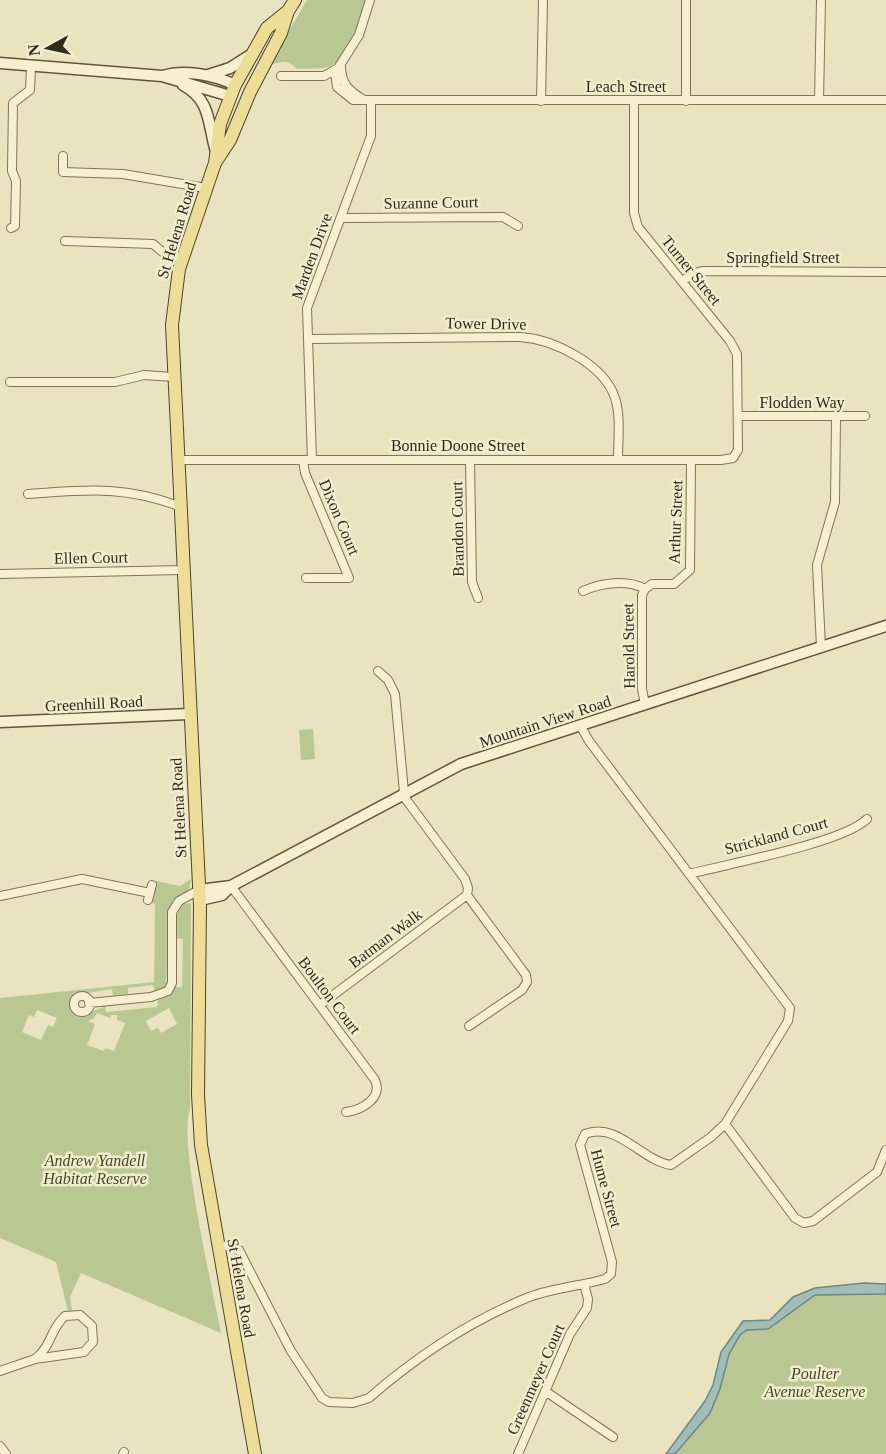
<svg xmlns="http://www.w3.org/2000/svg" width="886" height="1454" viewBox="0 0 886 1454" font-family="Georgia,serif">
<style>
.green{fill:#bac794;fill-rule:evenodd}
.water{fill:#a2bcb8;stroke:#6a8986;stroke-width:1.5}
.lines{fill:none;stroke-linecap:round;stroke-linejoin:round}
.street-casing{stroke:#827459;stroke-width:10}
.secondary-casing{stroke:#63553c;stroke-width:13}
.primary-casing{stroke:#4f422d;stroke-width:14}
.street{stroke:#f6f0d1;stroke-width:8}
.secondary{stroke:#f6f0d1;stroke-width:10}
.primary{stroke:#ecde98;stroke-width:12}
.labels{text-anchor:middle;stroke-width:5;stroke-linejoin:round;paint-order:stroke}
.street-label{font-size:16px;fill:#322a1c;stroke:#f2edce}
.park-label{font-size:16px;font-style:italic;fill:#3d4d24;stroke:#f2edce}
</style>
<rect width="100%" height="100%" fill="#eae3bf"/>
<path class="green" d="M307 0H365C360 21 352 56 330 66 321 70 307 68 297 69 287 59 281 62 269 65Z
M313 729 315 759 301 760 299 730Z
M191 879 189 890 175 900 169 911 166 987 155 991 153 985 128 988V994L113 996 112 989 72 996 70 1005 74 1013 83 1016 105 1006 106 1012 157 1007 158 1000 169 996 175 987H182L183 939 176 938V917L182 904 191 903 190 1109C178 1142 213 1290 221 1333L81 1273 70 1297 72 1310 68 1311 56 1262 0 1238V998L154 982 155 904 151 903 156 881 180 886ZM169 1008 177 1024 161 1033 158 1028 151 1031 146 1021ZM37 1010 57 1018 53 1027 48 1025 41 1040 22 1032 29 1015 34 1017ZM97 1013 110 1018 111 1015H117V1020L125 1023 114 1051 105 1048 104 1051 87 1045 95 1024 88 1021 94 1018Z
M886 1294V1454H675L710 1413 720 1389 729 1354 740 1335 747 1330 768 1329 815 1295Z"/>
<path class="water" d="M864 1283 886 1284V1294L815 1295 768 1329 747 1330 740 1335 729 1354 720 1389 710 1413 675 1454H666L705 1401 713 1385 721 1352 743 1321 770 1320 793 1297 815 1288Z"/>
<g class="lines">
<defs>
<path id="street" d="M370 0 359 35 335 73 337 87 353 100H886
M341 66C341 84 349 91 364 100
M281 76H324L338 68
M819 100 821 0
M541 101 543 0
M686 101V0
M63 156V172L123 174 206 188
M341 218 503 217 518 226
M11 228 15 226 16 181 12 171 13 103 30 90 31 67
M65 241 153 244 165 254 182 258
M682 281 695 273 702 271 886 272
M308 339 520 337C553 339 604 364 615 398 621 416 618 440 618 459
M10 382H115L144 375 173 377
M738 416H865
M177 460H721L733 458 738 450 737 354 730 341 638 227 634 213V101
M303 460 305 473 349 578H306
M312 460 307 308 371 136V102
M470 460 472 582 478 598
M28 494C86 490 122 485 179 506
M0 574 182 570
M645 589 652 584H674L690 570 691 460
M583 591C601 583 627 579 645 589
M821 647 817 565 835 502 836 417
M378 671 388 680 395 694 404 792
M645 704 642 689V595L645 589
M402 794 465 879 468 888 467 895 526 975 527 982 522 990 469 1026
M689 874C727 864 843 843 867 819
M231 886 375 1080C383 1098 362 1110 346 1112
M0 896 82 879 150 893
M148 900 152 885
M74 1004a8 8 0 1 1 16 0a8 8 0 1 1-16 0Z
M89 1003 151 997 168 991 172 983V912L179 901 199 890
M320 1005 467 895
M725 1124 795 1218 804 1223 813 1221 877 1172 886 1150
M218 1245 234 1247 239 1250 291 1351 322 1398 329 1402 353 1403 369 1398C416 1357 470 1321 529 1297 553 1288 580 1286 605 1279L611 1274 612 1262 580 1145 585 1134C617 1121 642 1161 671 1165L711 1137 725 1124 788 1021 790 1008 589 741 580 725
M0 1371 35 1359 84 1352 93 1342 92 1326 80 1315 65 1316C50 1329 52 1346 35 1359
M545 1391 613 1437
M0 1446 6 1454
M123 1454 124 1452
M518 1454 570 1334 587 1308 588 1299 584 1284"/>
<path id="secondary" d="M0 63 162 76 230 96
M208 75 230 68 252 54
M163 76C184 69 215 75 235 85
M183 85C210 99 208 122 215 148
M0 722 189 714
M199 890 231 886
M200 900 222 895 231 886 461 764 886 626"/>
<path id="primary" d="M215 163 230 140 250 92 281 33 288 11 295 0
M255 1454 201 1145 198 1095 200 906 172 325 179 269 215 163 220 124 235 85 267 28 288 11"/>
</defs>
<use href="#street" class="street-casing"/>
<use href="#secondary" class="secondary-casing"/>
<use href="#primary" class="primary-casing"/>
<use href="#street" class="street"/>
<use href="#secondary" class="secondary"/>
<use href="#primary" class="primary"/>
</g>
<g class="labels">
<g class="street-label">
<text x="626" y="92">Leach Street</text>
<text transform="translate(431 202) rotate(-1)" y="6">Suzanne Court</text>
<text transform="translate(176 230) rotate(-73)" y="6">St Helena Road</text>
<text transform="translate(311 256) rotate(-70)" y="6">Marden Drive</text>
<text x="783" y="263">Springfield Street</text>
<text transform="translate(692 270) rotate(51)" y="6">Turner Street</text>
<text transform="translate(486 323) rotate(1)" y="6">Tower Drive</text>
<text x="802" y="408">Flodden Way</text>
<text x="458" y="451">Bonnie Doone Street</text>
<text transform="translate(340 517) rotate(67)" y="6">Dixon Court</text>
<text transform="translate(675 522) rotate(-88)" y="6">Arthur Street</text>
<text transform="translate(457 529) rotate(-91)" y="6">Brandon Court</text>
<text transform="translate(91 557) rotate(-1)" y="6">Ellen Court</text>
<text transform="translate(628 646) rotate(-91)" y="6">Harold Street</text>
<text transform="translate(94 703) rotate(-3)" y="6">Greenhill Road</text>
<text transform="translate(545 721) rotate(-18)" y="6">Mountain View Road</text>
<text transform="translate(178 808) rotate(-93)" y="6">St Helena Road</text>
<text transform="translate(776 835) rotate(-15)" y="6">Strickland Court</text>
<text transform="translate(385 938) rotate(-37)" y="6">Batman Walk</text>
<text transform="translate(330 995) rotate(53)" y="6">Boulton Court</text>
<text transform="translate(607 1188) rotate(75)" y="6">Hume Street</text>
<text transform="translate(242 1288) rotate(80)" y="6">St Helena Road</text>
<text transform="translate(535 1379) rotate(-66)" y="6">Greenmeyer Court</text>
</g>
<g class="park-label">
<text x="95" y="1166">Andrew Yandell<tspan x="95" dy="18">Habitat Reserve</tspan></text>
<text x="815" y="1379">Poulter<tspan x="815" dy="18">Avenue Reserve</tspan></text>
</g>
</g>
<g transform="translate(48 48) rotate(262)" stroke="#f2edce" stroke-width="4.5" paint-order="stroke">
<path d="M0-4.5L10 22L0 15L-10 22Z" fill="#322a1c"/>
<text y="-9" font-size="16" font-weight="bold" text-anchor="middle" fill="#322a1c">N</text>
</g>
</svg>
